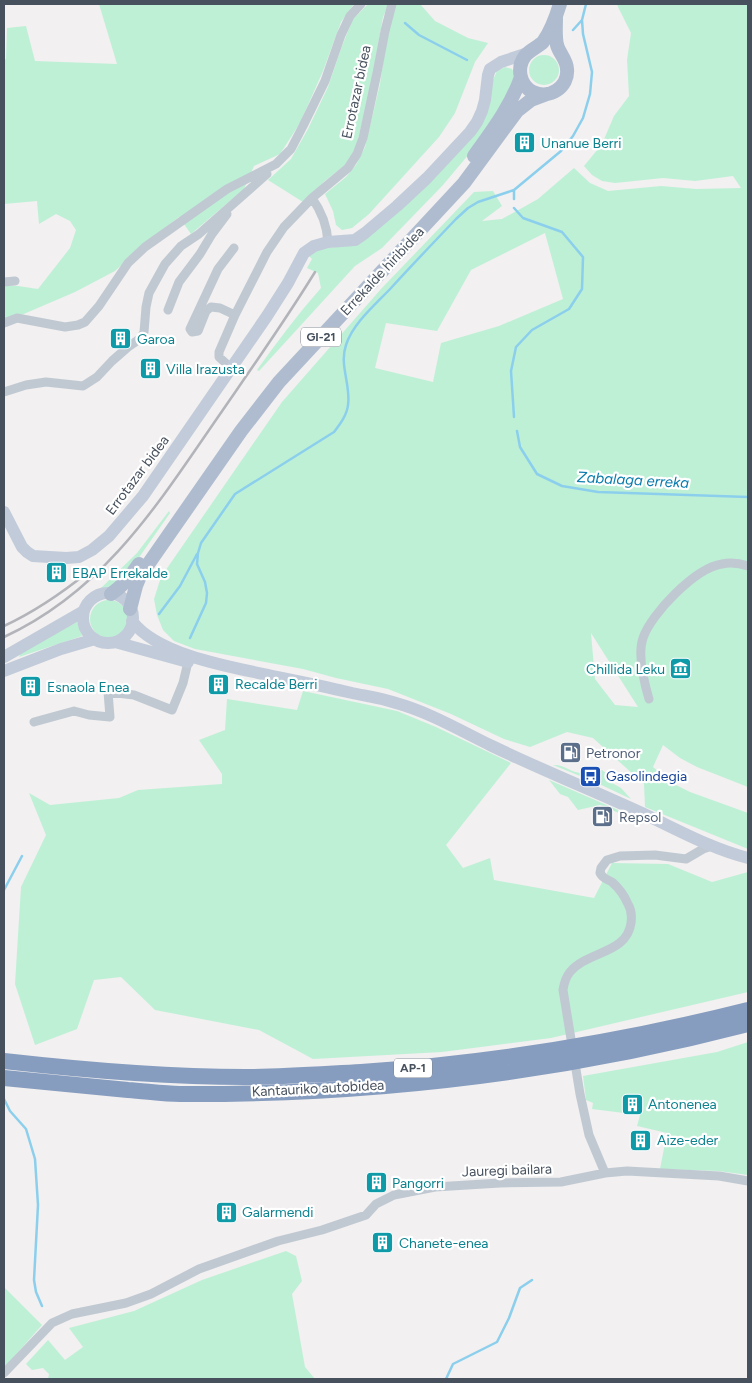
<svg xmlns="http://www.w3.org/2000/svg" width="752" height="1383" viewBox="0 0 752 1383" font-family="Figtree,sans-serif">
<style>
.green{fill:#bef0d6;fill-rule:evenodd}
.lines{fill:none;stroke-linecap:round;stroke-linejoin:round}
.stream{stroke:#8bcfed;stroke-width:2.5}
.street{stroke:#c0c9d2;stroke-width:9}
.secondary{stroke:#c2cbd9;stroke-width:12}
.primary{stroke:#afbccf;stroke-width:14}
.highway{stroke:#879dbf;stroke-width:16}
.rail{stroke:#b2b4ba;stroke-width:2.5}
.labels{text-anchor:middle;stroke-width:4.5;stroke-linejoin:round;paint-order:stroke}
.shield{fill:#fff;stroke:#7e858e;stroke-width:1}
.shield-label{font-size:12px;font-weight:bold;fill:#47515d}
.street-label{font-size:14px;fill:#47515d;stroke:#fff}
.culture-label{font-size:14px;fill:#0d838f;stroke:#fff;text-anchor:start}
.service-label{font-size:14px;fill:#4e5e75;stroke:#fff;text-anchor:start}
.transit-label{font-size:14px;fill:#164399;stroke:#fff;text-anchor:start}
.water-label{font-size:15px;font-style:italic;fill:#0b7cad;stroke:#fff}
</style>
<rect width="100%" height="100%" fill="#f2f0f0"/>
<path class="green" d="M99 4H354L341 22 323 71 300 123 280 154 254 166 244 189 191 234 179 217 144 244 115 271 75 292 19 316 4 320V286H18L38 289 70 248 76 230 70 221 56 214 39 224 37 201 4 204V60L6 59 7 28 26 26 35 61 117 64Z
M368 4H389L383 17 371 85 356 148 345 165 326 180 303 202 268 180 291 159 308 129 328 87 342 46 353 19Z
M396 4H420L435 21 468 38 488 43 475 62 455 113 439 137 369 214 352 228 342 230 336 225 333 211 325 194 346 177 356 165 365 147 380 84 388 30Z
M617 4H748V787L697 767 680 758 663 745 653 767 672 783 690 792 748 813V849L645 807 644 784 593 738 567 732 530 747 504 739 451 714 388 689 336 678 303 669 195 649 174 641 163 630 157 615 154 599 161 577 282 402 381 289 474 192 493 191 502 206 482 221 502 219 538 199 574 168 590 183 608 191 661 186 696 189 741 188 733 176 695 181 663 178 615 183 602 181 592 175 584 166 602 144 614 116 629 96 627 60 631 33 618 7ZM545 233 563 299 499 326 441 343 433 382 375 368 386 323 437 331 471 270ZM591 633 638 707 615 705 595 679Z
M529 70a15 15 0 1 1 30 0a15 15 0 1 1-30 0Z
M505 67 512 69 515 75 509 100 469 154 443 185 382 248 355 266 259 371 257 370C277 342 298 314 321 288L318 273 307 268 312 259 309 256 316 250 348 245 463 146 497 71Z
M169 511 170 513 124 579 114 588H107L99 590 137 553Z
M90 619a19 19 0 1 1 38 0a19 19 0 1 1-38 0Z
M77 622 82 636 19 657 21 652Z
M303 691 397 711 436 727 511 763 446 845 463 868 490 858 494 880 594 898 612 863 668 864 712 882 748 872V992L551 1038 442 1052 313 1059 259 1030 155 1010 121 977 94 980 77 1029 35 1045 15 984 21 887 46 835 29 793 50 805 119 798 138 790 222 784V774L199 740 225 730 227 699 297 710Z
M553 765C568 764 575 779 591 770L592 772 602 770 606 773 612 783 621 788 631 799 595 782V781L593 779 594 776 587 773 586 776H580Z
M549 780 625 813 626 814H621L600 805 578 810 568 797 560 794Z
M748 1042V1175L718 1171 660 1169 667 1133 637 1126 640 1115 592 1109 593 1103 586 1100 583 1076 717 1052Z
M286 1251 296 1256 302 1281 292 1294 305 1367 315 1379H48L49 1374 43 1368 32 1370 26 1364 48 1340 65 1360 83 1347 69 1328 134 1311 202 1280Z
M4 1287 42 1325 4 1368Z"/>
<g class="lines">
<path class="stream" d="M405 23 419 35 467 60
M573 30 582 20
M514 199V190
M514 208 523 218 562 232 583 257 582 289 569 309 532 330 516 347 511 371 514 417
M517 431 520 447 537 474 562 486 598 492 748 497
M159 614 180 586 197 554
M190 638 206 603 207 593 205 582 197 564 198 553 201 543 235 494 334 432C340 424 347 415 348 405 351 385 339 365 346 345 353 323 376 304 391 288 412 265 434 242 456 219L468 208 478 202 514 190 561 151 573 136 583 118 590 94 592 72 583 34 582 20 586 4
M4 890 22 856
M4 1099 10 1111 26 1129 35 1159 38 1205 34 1280 36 1292 42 1306
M446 1379 453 1364 497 1342 509 1318 520 1288 532 1280"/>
<path class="street" d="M312 198C322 212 327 225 328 242
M234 248 218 269 190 329 192 332 198 331 206 311 211 307 220 308 235 315
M4 282 15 281
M168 310 179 282 200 254 212 234 227 214
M4 323 17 318 65 327 78 325 85 322 99 306 128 263 145 247 227 189 276 164 291 149 303 126 325 81 341 35 350 16 361 4
M231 368 219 357V352L235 315 267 252 284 227 312 198 348 168 357 154 363 138 377 73 385 31 392 4
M4 392 26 385 46 382 83 386 97 377 112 361 128 347 141 338 144 332 146 307 149 293 165 264 181 246 199 234 267 174
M649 699C644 682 637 655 643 638 651 614 695 568 722 564 731 562 739 563 748 566
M34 722 74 711 89 715 110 717 108 692 134 695 172 710 183 683 188 662
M605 1173 589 1135 580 1094 563 990C564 983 566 977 570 972 587 951 627 954 631 923 632 916 631 909 628 904 624 895 619 888 612 882 607 879 603 879 600 873L601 868 607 860 620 856 655 855 686 859 703 849 712 846
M4 1373 52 1323 72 1314 126 1303 151 1294 199 1269 278 1241 322 1230 366 1215 376 1204 394 1195 435 1187 500 1183 561 1182 605 1173 627 1171 719 1176 748 1181"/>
<path class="secondary" d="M4 512 22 547 27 552 33 556 66 558 79 557 92 550 109 536 143 496 267 316 288 283 304 253 314 246 328 242 355 240 365 233 397 206 427 178 470 132 477 122 482 111 485 100 488 75 490 69 501 62 528 53
M83 618a25 25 0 1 1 50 0a25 25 0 1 1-50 0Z
M132 621C158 656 236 668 278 677 302 682 327 687 352 693 366 696 381 698 396 703 429 712 461 731 492 746 542 770 594 791 644 814 678 830 712 849 748 858
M115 642 188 662
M4 657 84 611
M4 671 61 649 95 639"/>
<path class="primary" d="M556 18C556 27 555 36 557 45 559 53 567 60 567 69 569 87 549 100 533 92 520 86 516 68 525 56 530 50 538 47 543 42 551 31 556 17 560 4
M474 156C492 131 511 106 521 77
M111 594C123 586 131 576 139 564
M130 609 136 586 140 576 241 431 279 382 464 183 517 111 531 100 547 94"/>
<path class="highway" d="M4 1061C84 1070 164 1077 245 1077 284 1077 323 1074 361 1072 492 1063 621 1042 748 1010
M4 1078C45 1082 86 1086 128 1090 145 1091 163 1094 180 1094 370 1095 564 1072 748 1024"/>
<path class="rail" d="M4 626C34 612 62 593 88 572
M4 637C104 591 158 504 218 417 251 369 285 321 315 272"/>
</g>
<defs>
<symbol id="building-square" viewBox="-11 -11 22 22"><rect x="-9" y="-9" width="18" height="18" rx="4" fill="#0f9aa8" stroke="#fff"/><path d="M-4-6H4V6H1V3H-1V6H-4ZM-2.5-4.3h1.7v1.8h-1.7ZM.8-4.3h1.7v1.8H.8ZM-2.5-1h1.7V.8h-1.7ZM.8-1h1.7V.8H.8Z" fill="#fff"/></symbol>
<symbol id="museum-square" viewBox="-11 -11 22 22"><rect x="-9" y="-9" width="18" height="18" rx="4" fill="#0f9aa8" stroke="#fff"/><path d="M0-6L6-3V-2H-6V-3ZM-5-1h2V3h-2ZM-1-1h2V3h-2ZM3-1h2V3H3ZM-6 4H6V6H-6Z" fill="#fff"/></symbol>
<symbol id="fuel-square" viewBox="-11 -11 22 22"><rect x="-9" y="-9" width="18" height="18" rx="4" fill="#5c6f8a" stroke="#fff"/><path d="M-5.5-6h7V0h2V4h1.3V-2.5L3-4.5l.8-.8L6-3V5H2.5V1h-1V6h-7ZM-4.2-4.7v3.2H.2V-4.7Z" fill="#fff"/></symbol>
<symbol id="bus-square" viewBox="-11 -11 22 22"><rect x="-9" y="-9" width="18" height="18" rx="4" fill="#1a4fb4" stroke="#fff"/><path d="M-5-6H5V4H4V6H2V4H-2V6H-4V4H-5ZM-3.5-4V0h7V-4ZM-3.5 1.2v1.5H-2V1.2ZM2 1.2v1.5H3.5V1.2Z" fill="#fff"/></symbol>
</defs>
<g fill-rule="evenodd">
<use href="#building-square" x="512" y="130" width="25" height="25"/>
<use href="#building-square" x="108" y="326" width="25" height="25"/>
<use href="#building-square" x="138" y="356" width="25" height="25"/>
<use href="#building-square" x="44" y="560" width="25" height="25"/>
<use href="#museum-square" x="668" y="656" width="25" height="25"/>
<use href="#building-square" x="206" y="672" width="25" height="25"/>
<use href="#building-square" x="18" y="674" width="25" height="25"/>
<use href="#fuel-square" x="558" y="740" width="25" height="25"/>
<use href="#bus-square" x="578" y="764" width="25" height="25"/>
<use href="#fuel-square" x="590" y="804" width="25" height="25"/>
<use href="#building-square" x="620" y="1092" width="25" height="25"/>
<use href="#building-square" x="628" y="1128" width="25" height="25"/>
<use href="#building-square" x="364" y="1170" width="25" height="25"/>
<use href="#building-square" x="214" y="1200" width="25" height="25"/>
<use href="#building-square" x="370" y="1230" width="25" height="25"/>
</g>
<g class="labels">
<g class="shield">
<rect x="301" y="327.5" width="40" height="19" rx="4"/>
<rect x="394" y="1058.5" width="38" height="19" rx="4"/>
</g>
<g class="shield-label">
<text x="321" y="341">GI-21</text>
<text x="413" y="1072">AP-1</text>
</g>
<g class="street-label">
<text transform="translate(356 92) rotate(-78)" y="5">Errotazar bidea</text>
<text transform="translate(382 271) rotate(-47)" y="5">Errekalde hiribidea</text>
<text transform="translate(137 475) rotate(-53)" y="5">Errotazar bidea</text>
<text transform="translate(318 1088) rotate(-3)" y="5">Kantauriko autobidea</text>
<text transform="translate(507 1170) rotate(-2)" y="5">Jauregi bailara</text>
</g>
<g class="culture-label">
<text x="541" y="148">Unanue Berri</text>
<text x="137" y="344">Garoa</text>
<text x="166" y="374">Villa Irazusta</text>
<text x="72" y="578">EBAP Errekalde</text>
<text x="665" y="674" text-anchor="end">Chillida Leku</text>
<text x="235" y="689">Recalde Berri</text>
<text x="47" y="692">Esnaola Enea</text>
<text x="648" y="1109">Antonenea</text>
<text x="657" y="1145">Aize-eder</text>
<text x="392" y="1188">Pangorri</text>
<text x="242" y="1217">Galarmendi</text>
<text x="399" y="1248">Chanete-enea</text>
</g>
<g class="service-label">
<text x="586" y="758">Petronor</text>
<text x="619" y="822">Repsol</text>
</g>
<g class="transit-label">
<text x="606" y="781">Gasolindegia</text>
</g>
<g class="water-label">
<text transform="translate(633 480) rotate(3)" y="5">Zabalaga erreka</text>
</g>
</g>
<rect width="752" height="1383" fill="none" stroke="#47515d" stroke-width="10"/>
</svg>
